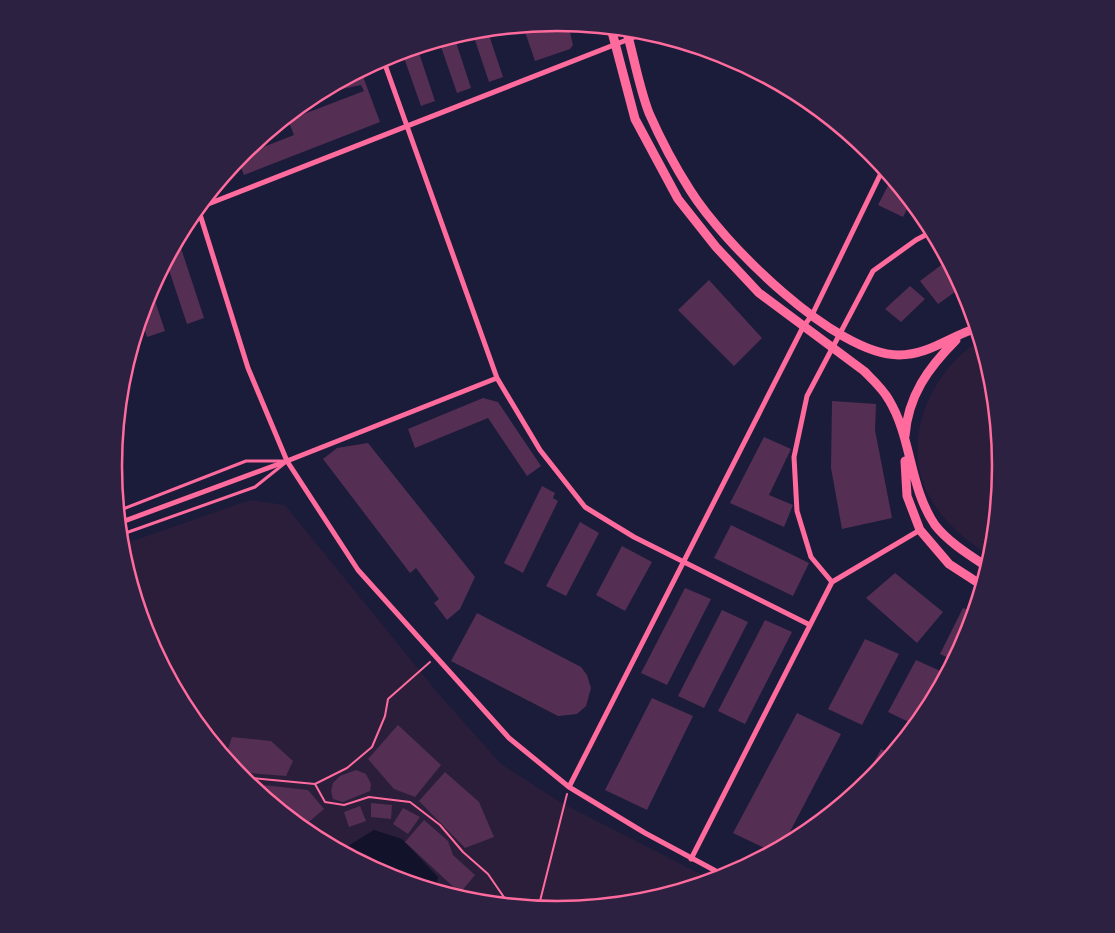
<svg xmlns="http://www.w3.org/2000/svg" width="1115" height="933" viewBox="0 0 1115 933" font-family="'Public Sans',sans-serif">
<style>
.green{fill:#2a1e3b}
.water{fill:#12122b}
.building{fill:#542f53}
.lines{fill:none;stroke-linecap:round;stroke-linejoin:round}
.path{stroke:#ff6b9d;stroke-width:2}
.service{stroke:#ff6b9d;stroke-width:3}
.minor{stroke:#ff6b9d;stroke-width:5}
.secondary{stroke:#ff6b9d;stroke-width:9}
.rim{fill:none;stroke:#ff6b9d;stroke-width:2.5}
</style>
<rect width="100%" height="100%" fill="#1b1b3a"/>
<path class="green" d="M981 340 993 380 1001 467 992 557C966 541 944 523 929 496 899 442 931 369 981 340Z
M250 500 285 505 437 692 501 764 560 802 714 881 644 902 557 910 471 902 387 877 311 836 243 780 188 713 147 636 121 545Z"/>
<path class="water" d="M302 829 343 849 374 830 402 839 438 877 436 891 387 877 311 836Z"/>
<path class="building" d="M558 23 568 24 573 45 570 49 535 61 523 26Z
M487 29 503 77 489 82 472 31Z
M454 36 471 88 457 93 439 41Z
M417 47 435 101 421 106 402 52Z
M361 71 380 122 244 175 238 160 241 156 294 135 288 120 364 91 361 85 337 90 335 85Z
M892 178 920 212 918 215 907 209 903 217 878 205Z
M178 239 204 318 187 324 166 261Z
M948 260 962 287 938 304 920 281Z
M709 280 762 338 734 366 678 310Z
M910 286 925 299 901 322 885 309Z
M151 289 165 331 147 337 141 318Z
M483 398 498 402 541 466 527 476 488 418 415 448 408 429Z
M832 401 876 404 875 430 892 518 842 529 831 468Z
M764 437 791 449 769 495 793 505 784 527 730 503Z
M368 443 475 577 460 609 447 620 434 603 439 599 416 568 410 573 323 459 337 448Z
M542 486 555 493 553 498 558 501 523 573 504 563Z
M580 522 599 533 566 596 546 586Z
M731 525 809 563 793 596 714 558Z
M622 546 652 562 625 611 596 595Z
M895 573 943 612 917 643 866 598Z
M685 588 711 599 667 685 641 673Z
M963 608 975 613 968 637 955 661 940 654Z
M722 610 748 622 704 708 678 696Z
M477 613 581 667 587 675 591 688 586 706 577 714 558 716 451 661Z
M765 620 792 632 745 724 718 711Z
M865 639 899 654 862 725 828 709Z
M916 660 947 674 927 713 917 726 888 712Z
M652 698 693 716 647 810 605 790Z
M797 713 841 734 782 847 773 852 733 833Z
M398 725 441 765 415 797 394 789 368 759Z
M232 737 271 741 293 761 286 776 237 772 217 749H228Z
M881 749 893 755 871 781 859 791Z
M356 770 366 774 371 784 370 791 343 802 333 799 331 791 333 783 340 776Z
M445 772 479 802 494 837 465 848 419 801Z
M254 784 308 790 324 809 303 827 253 788Z
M371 803 392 805 391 819 371 817Z
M360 806 366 821 349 827 344 812Z
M403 808 420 817 408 834 393 824Z
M424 820 448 841 453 855 475 875 460 893 405 842Z"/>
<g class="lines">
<path class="path" d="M241 777 315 784 325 802 344 805 369 797 410 802 440 825 463 852 488 874 510 906
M315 784 347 768 372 747 385 716 388 699 430 662
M538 909 567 794"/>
<path class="service" d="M118 511 246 461H283
M120 535 255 487 285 463"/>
<path class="minor" d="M383 59 497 378 540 450 585 507 634 537 810 625
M198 208 248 368 287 461 358 570 509 738 569 787 645 833 727 877
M198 208 647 32
M119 523 287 461 497 378
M832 582 811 557 797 511 794 457 807 396 873 271 916 240 933 231
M569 787 803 327 812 315 884 167
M691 859 832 582 920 530"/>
<path class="secondary" d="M611 28 635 119 678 199 716 247 759 293 864 371C873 380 883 389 889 400 912 438 909 487 935 525 948 542 971 556 989 568
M626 29C634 57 639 87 649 113 660 138 676 168 690 190 723 243 835 355 899 355 929 355 950 336 977 328
M905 436C908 396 928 368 956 340
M905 461 907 496 920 530 949 564 983 586"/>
</g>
<path d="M0 0H1115V933H0ZM122 466a435 435 0 1 1 870 0a435 435 0 1 1-870 0Z" fill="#2d2142" fill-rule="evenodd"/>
<path class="rim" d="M122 466a435 435 0 1 1 870 0a435 435 0 1 1-870 0Z"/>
</svg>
